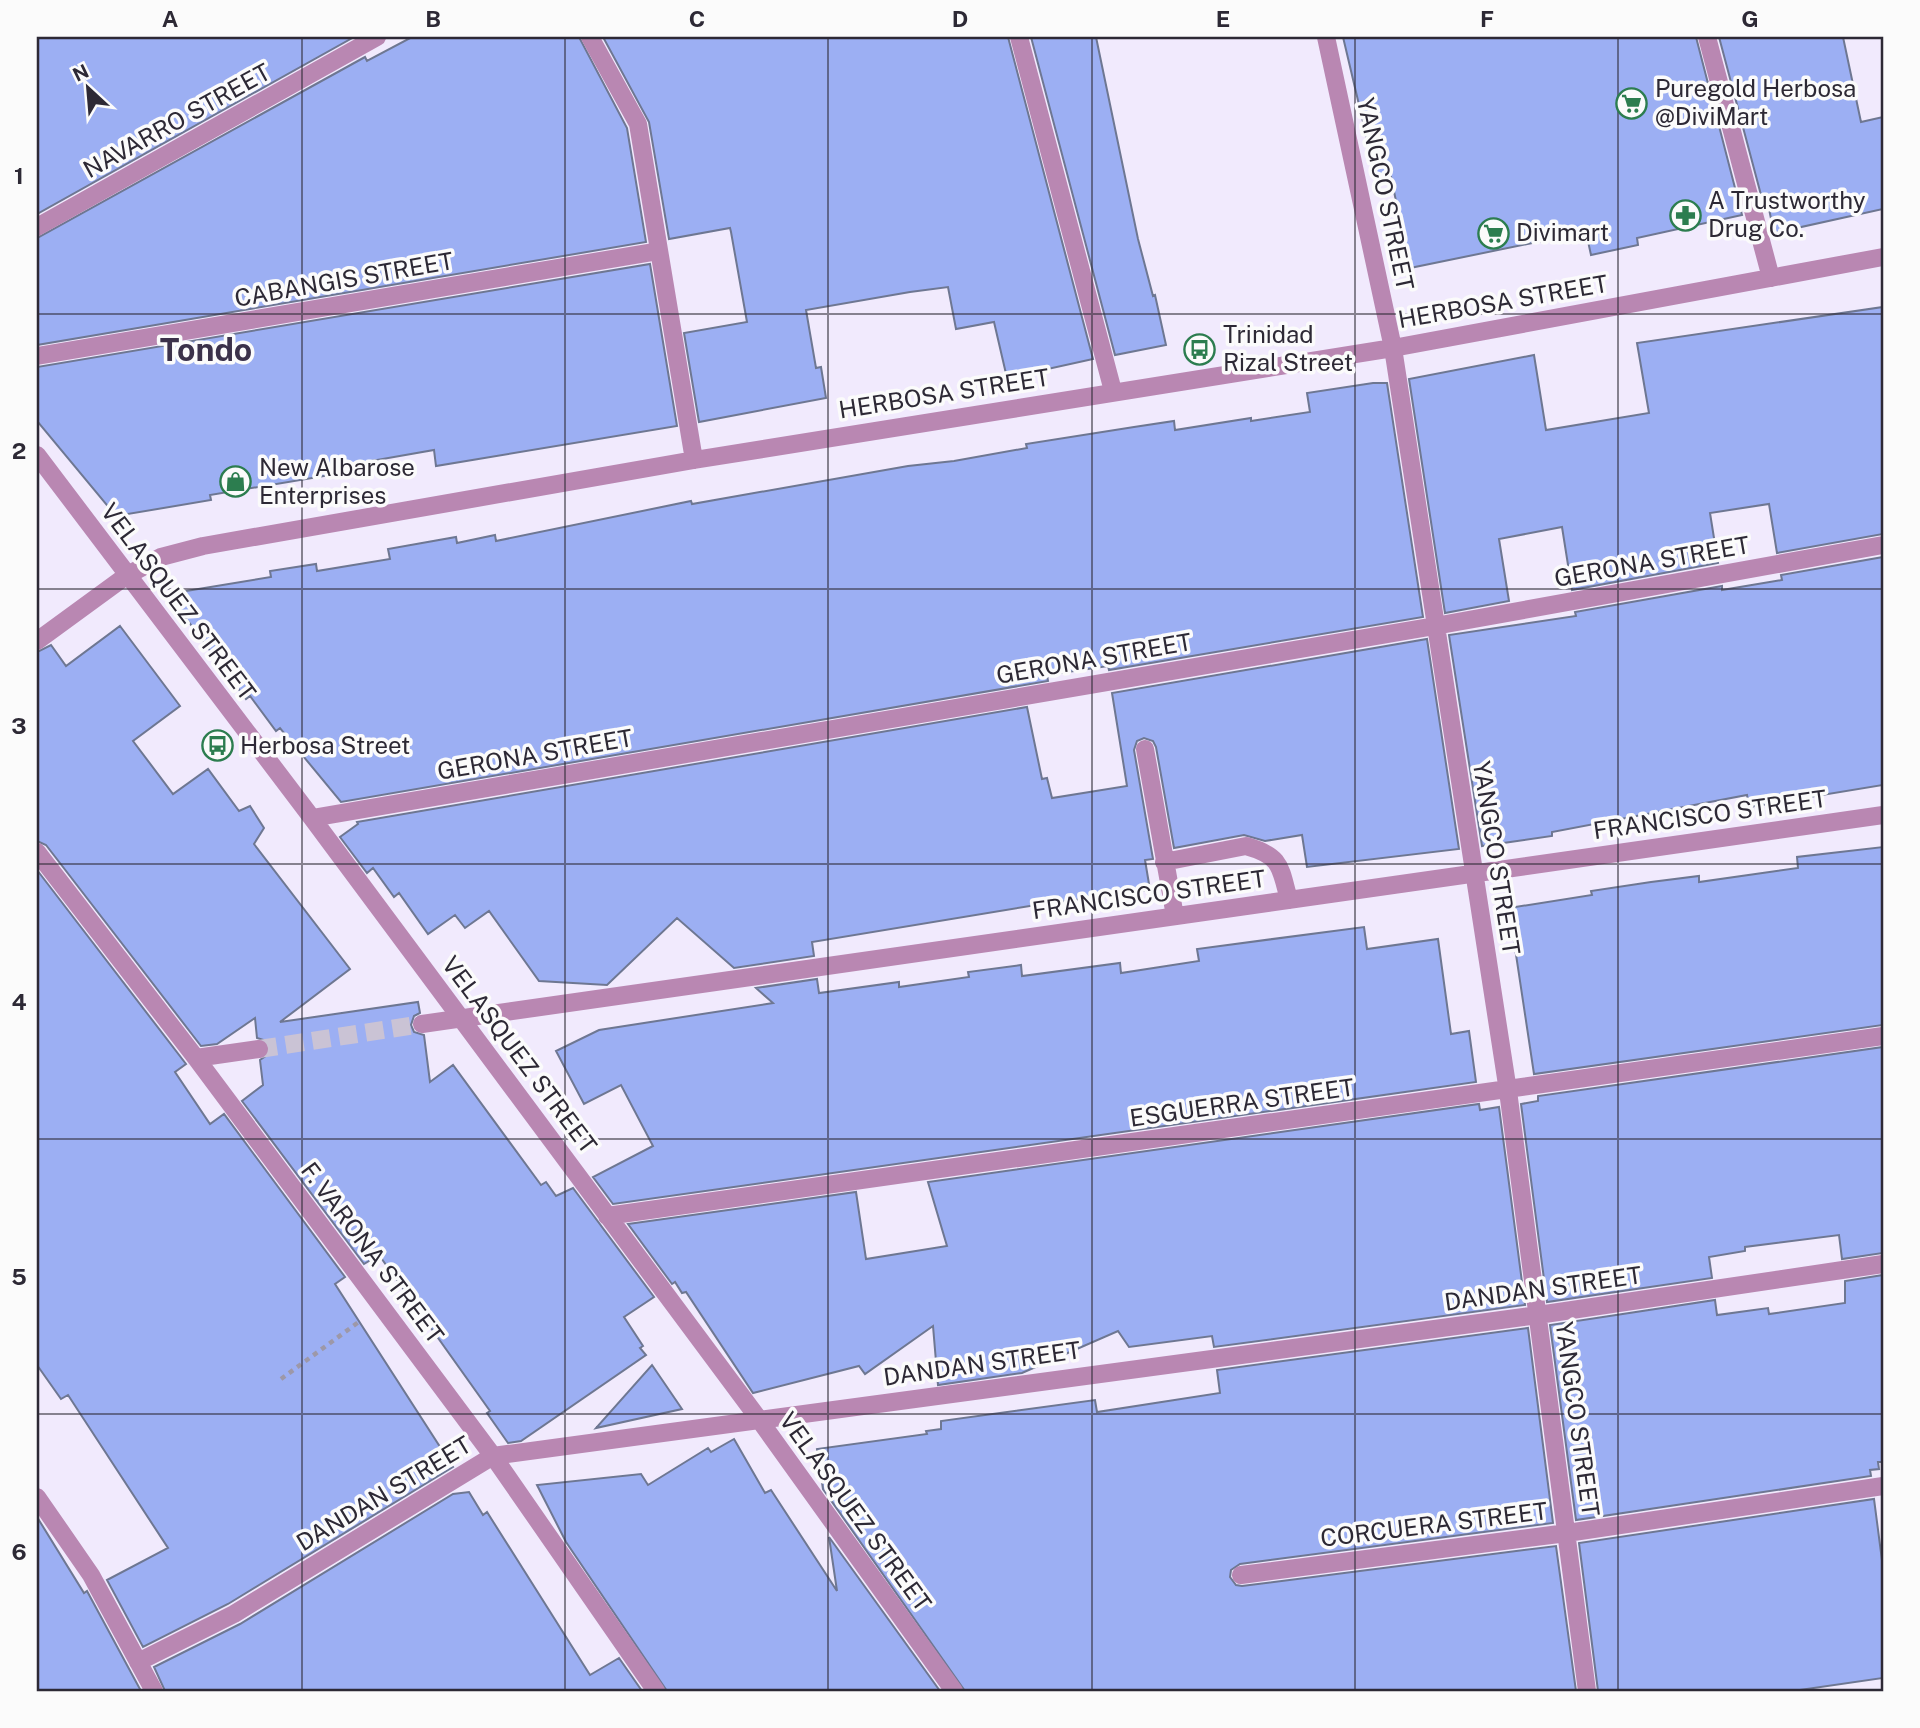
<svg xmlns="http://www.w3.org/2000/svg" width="1920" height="1728" viewBox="0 0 1920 1728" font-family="'Public Sans',sans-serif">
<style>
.building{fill:#9caff3;stroke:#6e7792;stroke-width:2}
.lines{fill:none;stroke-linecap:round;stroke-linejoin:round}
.minor-tunnel{stroke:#cac3d5;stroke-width:18;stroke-dasharray:18 9;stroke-linecap:butt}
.path{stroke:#9d98a8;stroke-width:4.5;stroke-dasharray:5 5;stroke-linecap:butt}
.minor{stroke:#b987b2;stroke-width:18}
.grid{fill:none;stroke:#2d2935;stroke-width:2;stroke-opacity:0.55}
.labels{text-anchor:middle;stroke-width:7;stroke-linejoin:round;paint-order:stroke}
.poi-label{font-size:24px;fill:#2d2935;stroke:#fbfbfb;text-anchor:start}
.street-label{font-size:24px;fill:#2d2935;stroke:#fbfbfb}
.district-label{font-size:32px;font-weight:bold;fill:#3b314a;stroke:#fbfbfb}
.neatline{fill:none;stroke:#2d2935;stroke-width:2.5}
.grid-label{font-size:23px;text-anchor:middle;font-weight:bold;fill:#2d2935}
</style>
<rect width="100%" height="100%" fill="#f1eafd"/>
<path class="building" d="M37 37H354L37 214Z
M412 37H579L627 128 646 242 37 345V238L365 57 367 61Z
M603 37H1008L1093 359 1007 378 994 322 956 329 948 287 910 292 806 310 816 368 821 367 826 398 699 422 684 333 747 322 731 232 730 228 669 239 649 122Z
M1031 37H1096L1138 239 1153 296 1155 295 1166 345 1115 355Z
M1343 37H1696L1742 215 1637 238 1638 245 1591 255 1586 232 1410 268 1391 177 1377 181Z
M1719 37H1843L1861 122 1883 117V209L1774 233 1769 209 1765 210Z
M650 264 677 426 436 466 434 450 371 461 372 468 210 495 211 500 116 516 37 421V367Z
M1883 307V534L1777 553 1769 504 1710 513 1718 563 1572 590 1562 527 1499 539 1509 601 1445 613 1409 379 1534 355 1546 430 1649 413 1637 343Z
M1373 383H1387L1423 617 1109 670 1108 666 1047 675 1048 681 341 802 280 728 276 731 250 696 246 699 168 594 271 577 270 571 316 564 317 571 390 559 388 549 456 537 457 543 495 535 496 541 691 501 692 504 908 466 954 461 1027 448 1026 444 1134 427 1174 421 1175 430 1251 418V421L1310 412 1307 393Z
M1883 557V785L1749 807 1747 795 1552 832V836L1482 846 1449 635 1576 616 1575 612 1722 586V590L1782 580 1781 575Z
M120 626 180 706 133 741 173 794 208 769 239 811 250 806 264 828 254 844 350 969 280 1022 418 1002 420 1013 414 1016 411 1025 414 1032 424 1035 430 1082 453 1065 541 1185 546 1182 556 1196 573 1188 654 1297 624 1317 643 1346 640 1348 646 1355 521 1441 508 1443 487 1413 490 1411 379 1255 364 1264 242 1101 263 1085 260 1060 270 1053 267 1041 257 1038 255 1018 217 1044 201 1046 46 845 37 841V652L51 645 66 666Z
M1427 639 1459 849 1307 867 1302 835 1265 841 1244 835 1174 848 1156 747 1153 741 1144 738 1137 741 1134 750 1153 859 1145 860 1150 890 1036 905 812 942 814 956 734 968 677 918 607 985 539 981 489 911 465 928 455 915 428 934 399 893 394 897 373 868 367 873 340 837 358 824 357 822 1027 707 1042 779 1047 778 1052 798 1127 786 1112 693Z
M1883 847V1025L1534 1074 1509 908 1592 895 1591 891 1651 882 1699 876V882L1798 868 1797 857Z
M37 870 186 1064 175 1072 210 1124 224 1114 345 1277 335 1284 453 1467 228 1604 143 1647 107 1580 168 1548 68 1395 61 1399 37 1365Z
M1364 927 1367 949 1438 939 1451 1034 1469 1031 1476 1082 613 1204 593 1177 653 1146 621 1085 584 1104 556 1051 599 1030 773 1003 756 988 817 979 819 993 899 982V987L969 977 968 972 1021 965 1022 976 1120 963 1121 973 1199 961 1197 949Z
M1883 1047V1253L1842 1259 1839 1235 1745 1247V1251L1709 1257 1712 1278 1547 1302 1521 1104 1538 1101V1096Z
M1479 1104 1480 1110 1499 1107 1525 1305 1214 1347 1212 1336 1129 1347 1118 1331 1022 1373 938 1385 933 1326 865 1374 859 1366 753 1393 686 1292 682 1293 675 1282 672 1284 628 1224 856 1192 866 1259 947 1246 928 1182Z
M1883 1275V1462H1878L1879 1469 1870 1470 1871 1476 1576 1520 1550 1325 1715 1300 1717 1315 1768 1308 1769 1314 1845 1303V1281Z
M1528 1328 1553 1523 1240 1564 1231 1570 1230 1577 1236 1585 1242 1586 1556 1546 1576 1691H965L823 1489 817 1449 927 1434 926 1431 941 1429V1421L1095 1400 1097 1412 1220 1393 1217 1370Z
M652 1365 682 1409 596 1428Z
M734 1439 765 1493 771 1490 837 1591 829 1537 940 1691H667L566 1542 537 1485 641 1474 648 1485 708 1448 711 1452Z
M469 1492 483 1515 487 1512 590 1675 619 1658 642 1691H165L154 1667 240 1624 453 1494Z
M1874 1499 1883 1568V1678L1793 1691H1598L1579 1543Z
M37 1517 84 1593 87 1591 141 1691H37Z"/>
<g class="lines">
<path class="minor-tunnel" d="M259 1049 422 1024"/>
<path class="path" d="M281 1379 360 1321"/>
<path class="minor" d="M590 37 638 124 694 460
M1019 37 1113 391
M1326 37 1393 348 1508 1091 1587 1691
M1707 37 1771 278
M37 227 377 37
M37 356 659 251
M37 455 312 818 758 1418 954 1691
M37 641 126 576 161 557 203 546 694 460 1393 348 1883 257
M1145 749 1175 916
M312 818 1435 626 1883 545
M37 852 196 1058 493 1456 656 1691
M1164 862 1246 846C1282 856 1280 867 1289 900
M422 1024 1883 815
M196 1058 259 1049
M607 1216 1883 1036
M37 1497 91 1575 154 1691
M1241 1575 1567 1533 1883 1486
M138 1662 234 1614 493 1456 1538 1315 1883 1264"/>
</g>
<path class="grid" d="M302 37V1691M565 37V1691M828 37V1691M1092 37V1691M1355 37V1691M1618 37V1691M37 314H1883M37 589H1883M37 864H1883M37 1139H1883M37 1414H1883"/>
<defs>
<symbol id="supermarket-ring" viewBox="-11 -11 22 22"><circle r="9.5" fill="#fbfbfb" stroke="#2c7d4f" stroke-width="1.5"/><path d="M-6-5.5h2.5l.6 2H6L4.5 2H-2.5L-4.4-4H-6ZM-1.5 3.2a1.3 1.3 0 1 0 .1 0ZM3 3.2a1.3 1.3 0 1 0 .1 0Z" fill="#2c7d4f"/></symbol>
<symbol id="pharmacy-ring" viewBox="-11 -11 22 22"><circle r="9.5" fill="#fbfbfb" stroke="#2c7d4f" stroke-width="1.5"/><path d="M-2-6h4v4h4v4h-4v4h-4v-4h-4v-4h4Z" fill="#2c7d4f"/></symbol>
<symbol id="bus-ring" viewBox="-11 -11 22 22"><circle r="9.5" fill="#fbfbfb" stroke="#2c7d4f" stroke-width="1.5"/><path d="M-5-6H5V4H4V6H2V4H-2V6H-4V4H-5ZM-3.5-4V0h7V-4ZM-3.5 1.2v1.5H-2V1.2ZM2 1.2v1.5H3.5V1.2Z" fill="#2c7d4f"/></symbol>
<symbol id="shop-ring" viewBox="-11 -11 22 22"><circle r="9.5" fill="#fbfbfb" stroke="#2c7d4f" stroke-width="1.5"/><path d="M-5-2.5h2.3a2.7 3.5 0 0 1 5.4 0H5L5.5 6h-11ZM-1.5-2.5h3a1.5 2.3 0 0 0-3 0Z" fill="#2c7d4f"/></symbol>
</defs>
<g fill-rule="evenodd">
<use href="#supermarket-ring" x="1614" y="86" width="35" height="35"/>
<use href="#pharmacy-ring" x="1668" y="198" width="35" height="35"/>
<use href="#supermarket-ring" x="1476" y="216" width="35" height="35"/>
<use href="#bus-ring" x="1182" y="332" width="35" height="35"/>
<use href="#shop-ring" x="218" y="464" width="35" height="35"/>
<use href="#bus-ring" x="200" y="728" width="35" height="35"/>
</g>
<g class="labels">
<g class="poi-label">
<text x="1655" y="97">Puregold Herbosa<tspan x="1655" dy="28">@DiviMart</tspan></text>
<text x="1708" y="209">A Trustworthy<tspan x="1708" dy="28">Drug Co.</tspan></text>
<text x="1516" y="241">Divimart</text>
<text x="1223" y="343">Trinidad<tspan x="1223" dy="28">Rizal Street</tspan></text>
<text x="259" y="476">New Albarose<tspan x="259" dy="28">Enterprises</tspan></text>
<text x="240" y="754">Herbosa Street</text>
</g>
<g class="street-label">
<text transform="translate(177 121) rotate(-29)" y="8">NAVARRO STREET</text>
<text transform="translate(1385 194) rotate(78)" y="8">YANGCO STREET</text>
<text transform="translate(344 280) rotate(-10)" y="8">CABANGIS STREET</text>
<text transform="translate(1503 302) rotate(-10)" y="8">HERBOSA STREET</text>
<text transform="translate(944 394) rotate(-9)" y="8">HERBOSA STREET</text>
<text transform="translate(1652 562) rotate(-10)" y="8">GERONA STREET</text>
<text transform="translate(178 602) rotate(53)" y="8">VELASQUEZ STREET</text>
<text transform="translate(1094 659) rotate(-10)" y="8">GERONA STREET</text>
<text transform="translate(535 755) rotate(-10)" y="8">GERONA STREET</text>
<text transform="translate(1710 815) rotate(-8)" y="8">FRANCISCO STREET</text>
<text transform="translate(1496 858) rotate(81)" y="8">YANGCO STREET</text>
<text transform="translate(1149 895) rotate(-8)" y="8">FRANCISCO STREET</text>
<text transform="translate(519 1055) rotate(53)" y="8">VELASQUEZ STREET</text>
<text transform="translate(1242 1103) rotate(-8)" y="8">ESGUERRA STREET</text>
<text transform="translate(372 1253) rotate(53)" y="8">F. VARONA STREET</text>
<text transform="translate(1543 1289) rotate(-8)" y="8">DANDAN STREET</text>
<text transform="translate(982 1364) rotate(-8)" y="8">DANDAN STREET</text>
<text transform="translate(1577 1419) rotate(82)" y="8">YANGCO STREET</text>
<text transform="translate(384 1494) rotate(-31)" y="8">DANDAN STREET</text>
<text transform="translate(855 1512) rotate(54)" y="8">VELASQUEZ STREET</text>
<text transform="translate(1434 1525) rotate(-7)" y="8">CORCUERA STREET</text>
</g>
<g class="district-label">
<text x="206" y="361">Tondo</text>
</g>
</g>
<rect width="1920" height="1728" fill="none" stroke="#fbfbfb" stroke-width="77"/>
<g transform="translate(88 88) rotate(334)" stroke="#fbfbfb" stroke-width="5" paint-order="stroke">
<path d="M0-5L12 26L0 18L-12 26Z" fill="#2d2935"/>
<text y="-10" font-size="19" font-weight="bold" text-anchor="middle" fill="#2d2935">N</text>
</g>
<rect x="38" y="38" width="1844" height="1652" class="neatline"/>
<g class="grid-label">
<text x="170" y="27">A</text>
<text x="433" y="27">B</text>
<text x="697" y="27">C</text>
<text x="960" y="27">D</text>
<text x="1223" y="27">E</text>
<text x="1487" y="27">F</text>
<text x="1750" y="27">G</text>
<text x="19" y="184">1</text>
<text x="19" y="459">2</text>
<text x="19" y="734">3</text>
<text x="19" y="1010">4</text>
<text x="19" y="1285">5</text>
<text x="19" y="1560">6</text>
</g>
</svg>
